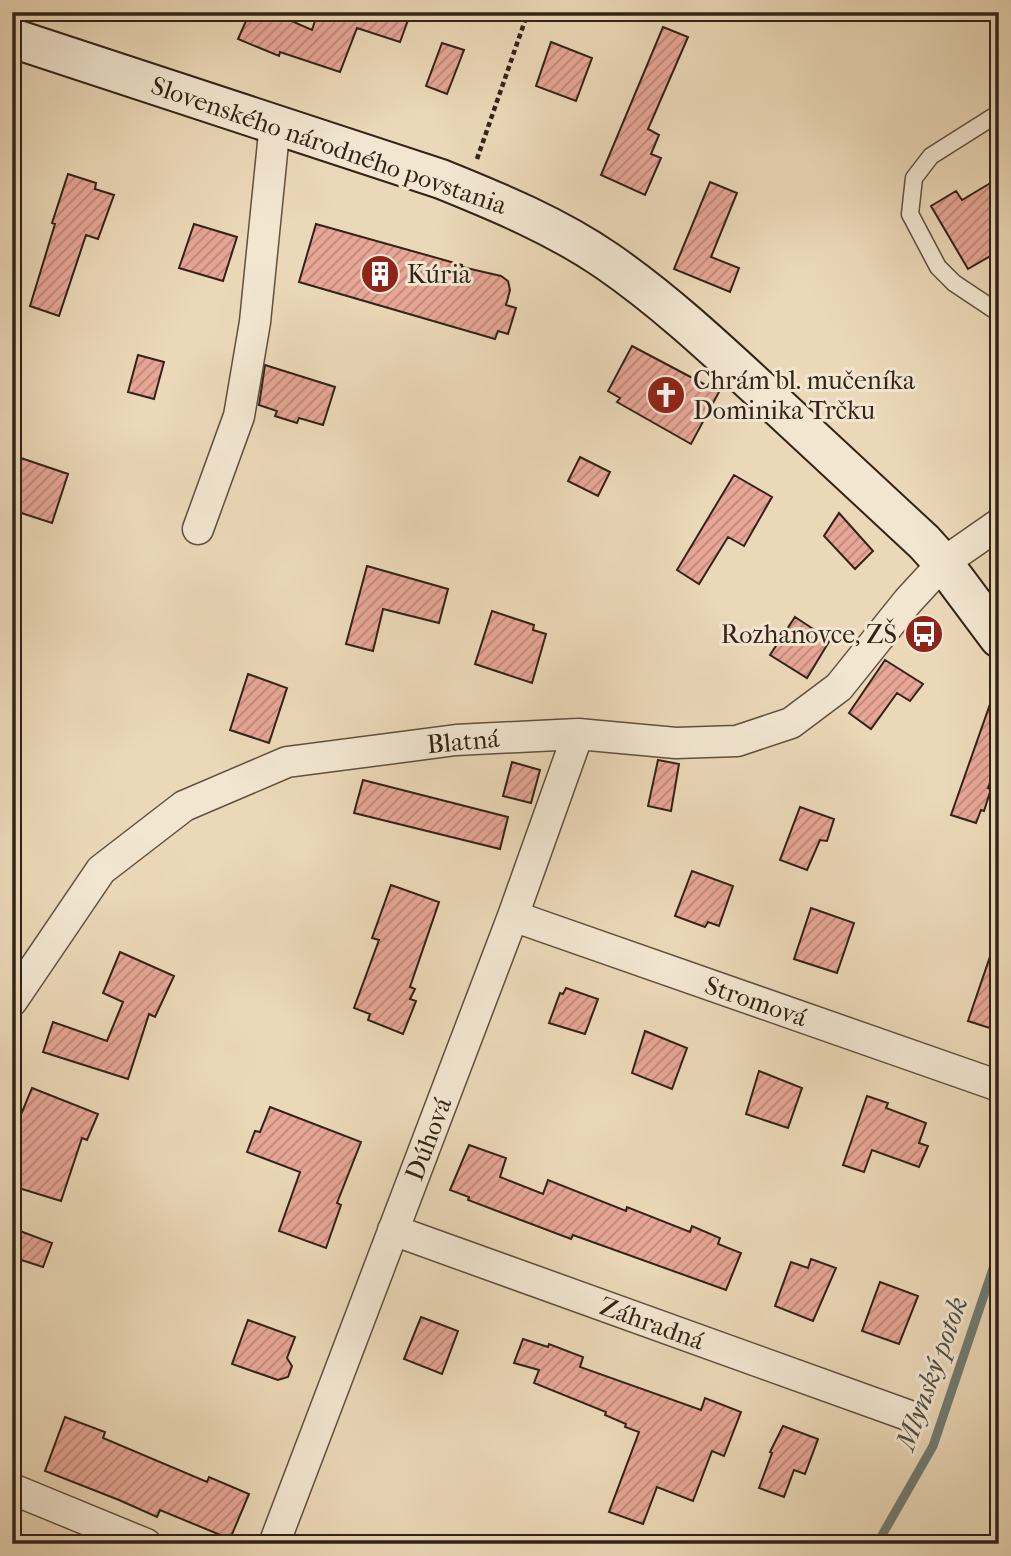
<svg xmlns="http://www.w3.org/2000/svg" width="1011" height="1556" viewBox="0 0 1011 1556" font-family="'IM FELL French Canon',serif">
<style>
.lines{fill:none;stroke-linecap:round;stroke-linejoin:round}
.stream{stroke:#707d75;stroke-width:9}
.building{fill:url(#building-hatch);stroke:#322316;stroke-width:2}
.lane-casing{stroke:#60503e;stroke-width:19}
.street-casing{stroke:#60503e;stroke-width:33}
.secondary-casing{stroke:#322316;stroke-width:42}
.path{stroke:#322316;stroke-width:4.5;stroke-dasharray:5 3.5;stroke-linecap:butt}
.lane{stroke:#f2e6d1;stroke-width:16}
.street{stroke:#f2e6d1;stroke-width:30}
.secondary{stroke:#f2e6d1;stroke-width:38}
.labels{text-anchor:middle;stroke-width:6;stroke-linejoin:round;paint-order:stroke}
.street-label{font-size:26px;fill:#322316;stroke:#f2e6d1}
.poi-label{font-size:26px;fill:#322316;stroke:#f2e6d1;text-anchor:start}
.water-label{font-size:28px;font-style:italic;fill:#515045;stroke:#f2e6d1}
</style>
<defs>
<pattern id="building-hatch" width="6" height="6" patternUnits="userSpaceOnUse" patternTransform="scale(1.75)"><rect width="6" height="6" fill="#e7a696"/><path d="M-1 1l2-2M0 6l6-6M5 7l2-2" fill="none" stroke="#bc8779"/></pattern>
</defs>
<rect width="100%" height="100%" fill="#ebd8b8"/>
<filter id="stains"><feTurbulence type="fractalNoise" baseFrequency=".00286" numOctaves="4"/><feColorMatrix values="0 0 0 0 .2 0 0 0 0 .09 0 0 0 0 .02 0 0 0 .5 -.17"/></filter>
<radialGradient id="worn" r=".72"><stop offset=".6" stop-color="#630" stop-opacity="0"/><stop offset="1" stop-color="#630" stop-opacity=".3"/></radialGradient>
<g class="lines">
<path class="stream" d="M877 1544 933 1446 999 1251"/>
</g>
<path class="building" d="M250 12H271L312 30 318 12H411L400 42 357 28 340 72 280 52 279 56 238 39Z
M663 27 688 37 648 129 659 135 651 154 661 158 645 195 601 175Z
M551 42 592 58 576 101 536 86Z
M442 43 464 50 447 94 426 86Z
M68 174 96 183 95 189 114 195 98 239 86 235 59 316 30 306 55 224 52 223Z
M999 178V251L968 269 931 206 956 191 962 200Z
M710 182 737 193 711 257 739 268 730 292 674 269Z
M194 224 237 237 223 281 179 268Z
M316 224 462 265V267L501 276 508 281 510 290 506 305 516 308 508 334 498 331 495 339 299 282Z
M632 346 719 392 691 444 617 402 620 398 608 391Z
M138 355 164 362 154 399 128 392Z
M265 365 335 387 323 425 299 418 297 423 275 416 277 411 259 405Z
M12 455 68 474 52 523 12 510Z
M580 457 610 472 598 496 568 481Z
M734 475 772 497 744 546 728 537 699 584 677 570Z
M839 513 873 551 855 569 824 536Z
M367 566 448 589 439 623 383 609 373 651 346 644Z
M492 611 534 625 533 630 546 634 532 683 475 664Z
M795 617 830 640 807 678 770 655Z
M885 660 923 684 910 701 897 693 871 729 849 713Z
M248 674 287 688 269 743 230 730Z
M995 690H999V757L988 788 991 789 984 811 981 810 976 823 951 815Z
M658 760 679 764 671 811 648 806Z
M512 762 540 770 531 803 503 796Z
M363 780 508 817 500 849 354 813Z
M800 807 834 819 827 841 820 840 807 870 780 860Z
M692 871 733 886 719 926 708 922 705 927 675 916Z
M391 885 439 902 410 987 415 989 410 999 416 1001 403 1034 368 1020 370 1014 354 1008 379 940 372 938Z
M811 908 854 923 837 973 794 959Z
M995 942 999 943V1031L968 1021Z
M120 952 174 976 155 1017 149 1014 128 1079 43 1052 53 1022 107 1041 123 1002 103 993Z
M566 988 598 999 585 1034 549 1023 560 993 563 994Z
M645 1031 687 1048 672 1089 632 1073Z
M759 1071 802 1088 788 1128 746 1114Z
M32 1088 98 1114 87 1140 82 1138 61 1201 12 1186V1136Z
M867 1096 888 1103 886 1108 926 1123 919 1143 928 1146 919 1167 872 1150 864 1172 843 1165Z
M270 1107 361 1142 337 1203 341 1205 326 1248 279 1231 300 1172 247 1152 255 1131 260 1132Z
M469 1145 506 1158 500 1177 543 1194 548 1180 626 1211 627 1207 690 1232 692 1226 720 1238 718 1244 741 1253 726 1290 573 1235 571 1239 468 1200 469 1197 450 1190Z
M12 1228 52 1243 43 1267 12 1257Z
M811 1259 836 1268 813 1321 775 1306 791 1262 808 1268Z
M880 1282 918 1296 899 1344 862 1331Z
M421 1317 458 1331 442 1374 404 1359Z
M248 1320 295 1337 287 1358 292 1366 288 1377 278 1380 232 1364Z
M523 1339 548 1347 549 1344 583 1357 580 1367 701 1410 705 1398 741 1412 724 1456 712 1451 693 1501 657 1487 643 1524 609 1512 639 1432 625 1427 626 1424 605 1415 606 1412 534 1383 539 1370 514 1363Z
M65 1417 105 1432 103 1438 207 1482 209 1477 249 1494 230 1539 160 1510 157 1517 119 1500 45 1471Z
M783 1426 818 1439 805 1474 794 1470 784 1497 759 1488 772 1453 770 1452Z"/>
<g class="lines">
<defs>
<path id="lane" d="M999 113 931 156 914 178 910 214 938 267 954 283 999 313"/>
<path id="street" d="M198 529 239 416 255 322 275 123
M513 916 999 1086
M12 1001 101 870 184 806 287 762 456 740 578 734 676 743 737 741 791 723 839 687 908 601 943 563 999 524
M393 1230 910 1416
M12 1489 146 1544
M274 1544 513 916 578 734"/>
<path id="secondary" d="M12 38 441 179C498 202 556 226 607 261 665 301 717 350 769 398 820 446 872 494 924 542L943 563 999 638"/>
</defs>
<use href="#lane" class="lane-casing"/>
<use href="#street" class="street-casing"/>
<use href="#secondary" class="secondary-casing"/>
<path class="path" d="M477 159 528 12"/>
<use href="#lane" class="lane"/>
<use href="#street" class="street"/>
<use href="#secondary" class="secondary"/>
</g>
<defs>
<symbol id="building-disc" viewBox="-11 -11 22 22"><circle r="9.5" fill="#8f2418" stroke="#f2e6d1"/><path d="M-4-6H4V6H1V3H-1V6H-4ZM-2.5-4.3h1.7v1.8h-1.7ZM.8-4.3h1.7v1.8H.8ZM-2.5-1h1.7V.8h-1.7ZM.8-1h1.7V.8H.8Z" fill="#fff"/></symbol>
<symbol id="church-disc" viewBox="-11 -11 22 22"><circle r="9.5" fill="#8f2418" stroke="#f2e6d1"/><path d="M-1.2-6h2.4v3.5h3.3v2.4h-3.3V6h-2.4V-.1h-3.3v-2.4h3.3Z" fill="#fff"/></symbol>
<symbol id="bus-disc" viewBox="-11 -11 22 22"><circle r="9.5" fill="#8f2418" stroke="#f2e6d1"/><path d="M-5-6H5V4H4V6H2V4H-2V6H-4V4H-5ZM-3.5-4V0h7V-4ZM-3.5 1.2v1.5H-2V1.2ZM2 1.2v1.5H3.5V1.2Z" fill="#fff"/></symbol>
</defs>
<g fill-rule="evenodd">
<use href="#building-disc" x="358" y="252" width="44" height="44"/>
<use href="#church-disc" x="644" y="373" width="44" height="44"/>
<use href="#bus-disc" x="902" y="612" width="44" height="44"/>
</g>
<g class="labels">
<g class="street-label">
<text transform="translate(329 145) rotate(19)" y="9">Slovenského národného povstania</text>
<text transform="translate(463 741) rotate(-5)" y="9">Blatná</text>
<text transform="translate(756 1001) rotate(19)" y="9">Stromová</text>
<text transform="translate(428 1139) rotate(-69)" y="9">Dúhová</text>
<text transform="translate(652 1323) rotate(20)" y="9">Záhradná</text>
</g>
<g class="poi-label">
<text x="407" y="283">Kúria</text>
<text x="693" y="389">Chrám bl. mučeníka<tspan x="693" dy="30">Dominika Trčku</tspan></text>
<text x="897" y="643" text-anchor="end">Rozhanovce, ZŠ</text>
</g>
<g class="water-label">
<text transform="translate(931 1373) rotate(-70)" y="10">Mlynský potok</text>
</g>
</g>
<rect width="1011" height="1556" fill="none" stroke="#ebd8b8" stroke-width="42"/>
<rect x="14" y="14" width="983" height="1528" fill="none" stroke="#322316" stroke-width="3.5"/>
<rect x="21" y="21" width="969" height="1514" fill="none" stroke="#322316" stroke-width="2"/>
<rect width="100%" height="100%" filter="url(#stains)"/>
<rect width="100%" height="100%" fill="url(#worn)"/>
</svg>
